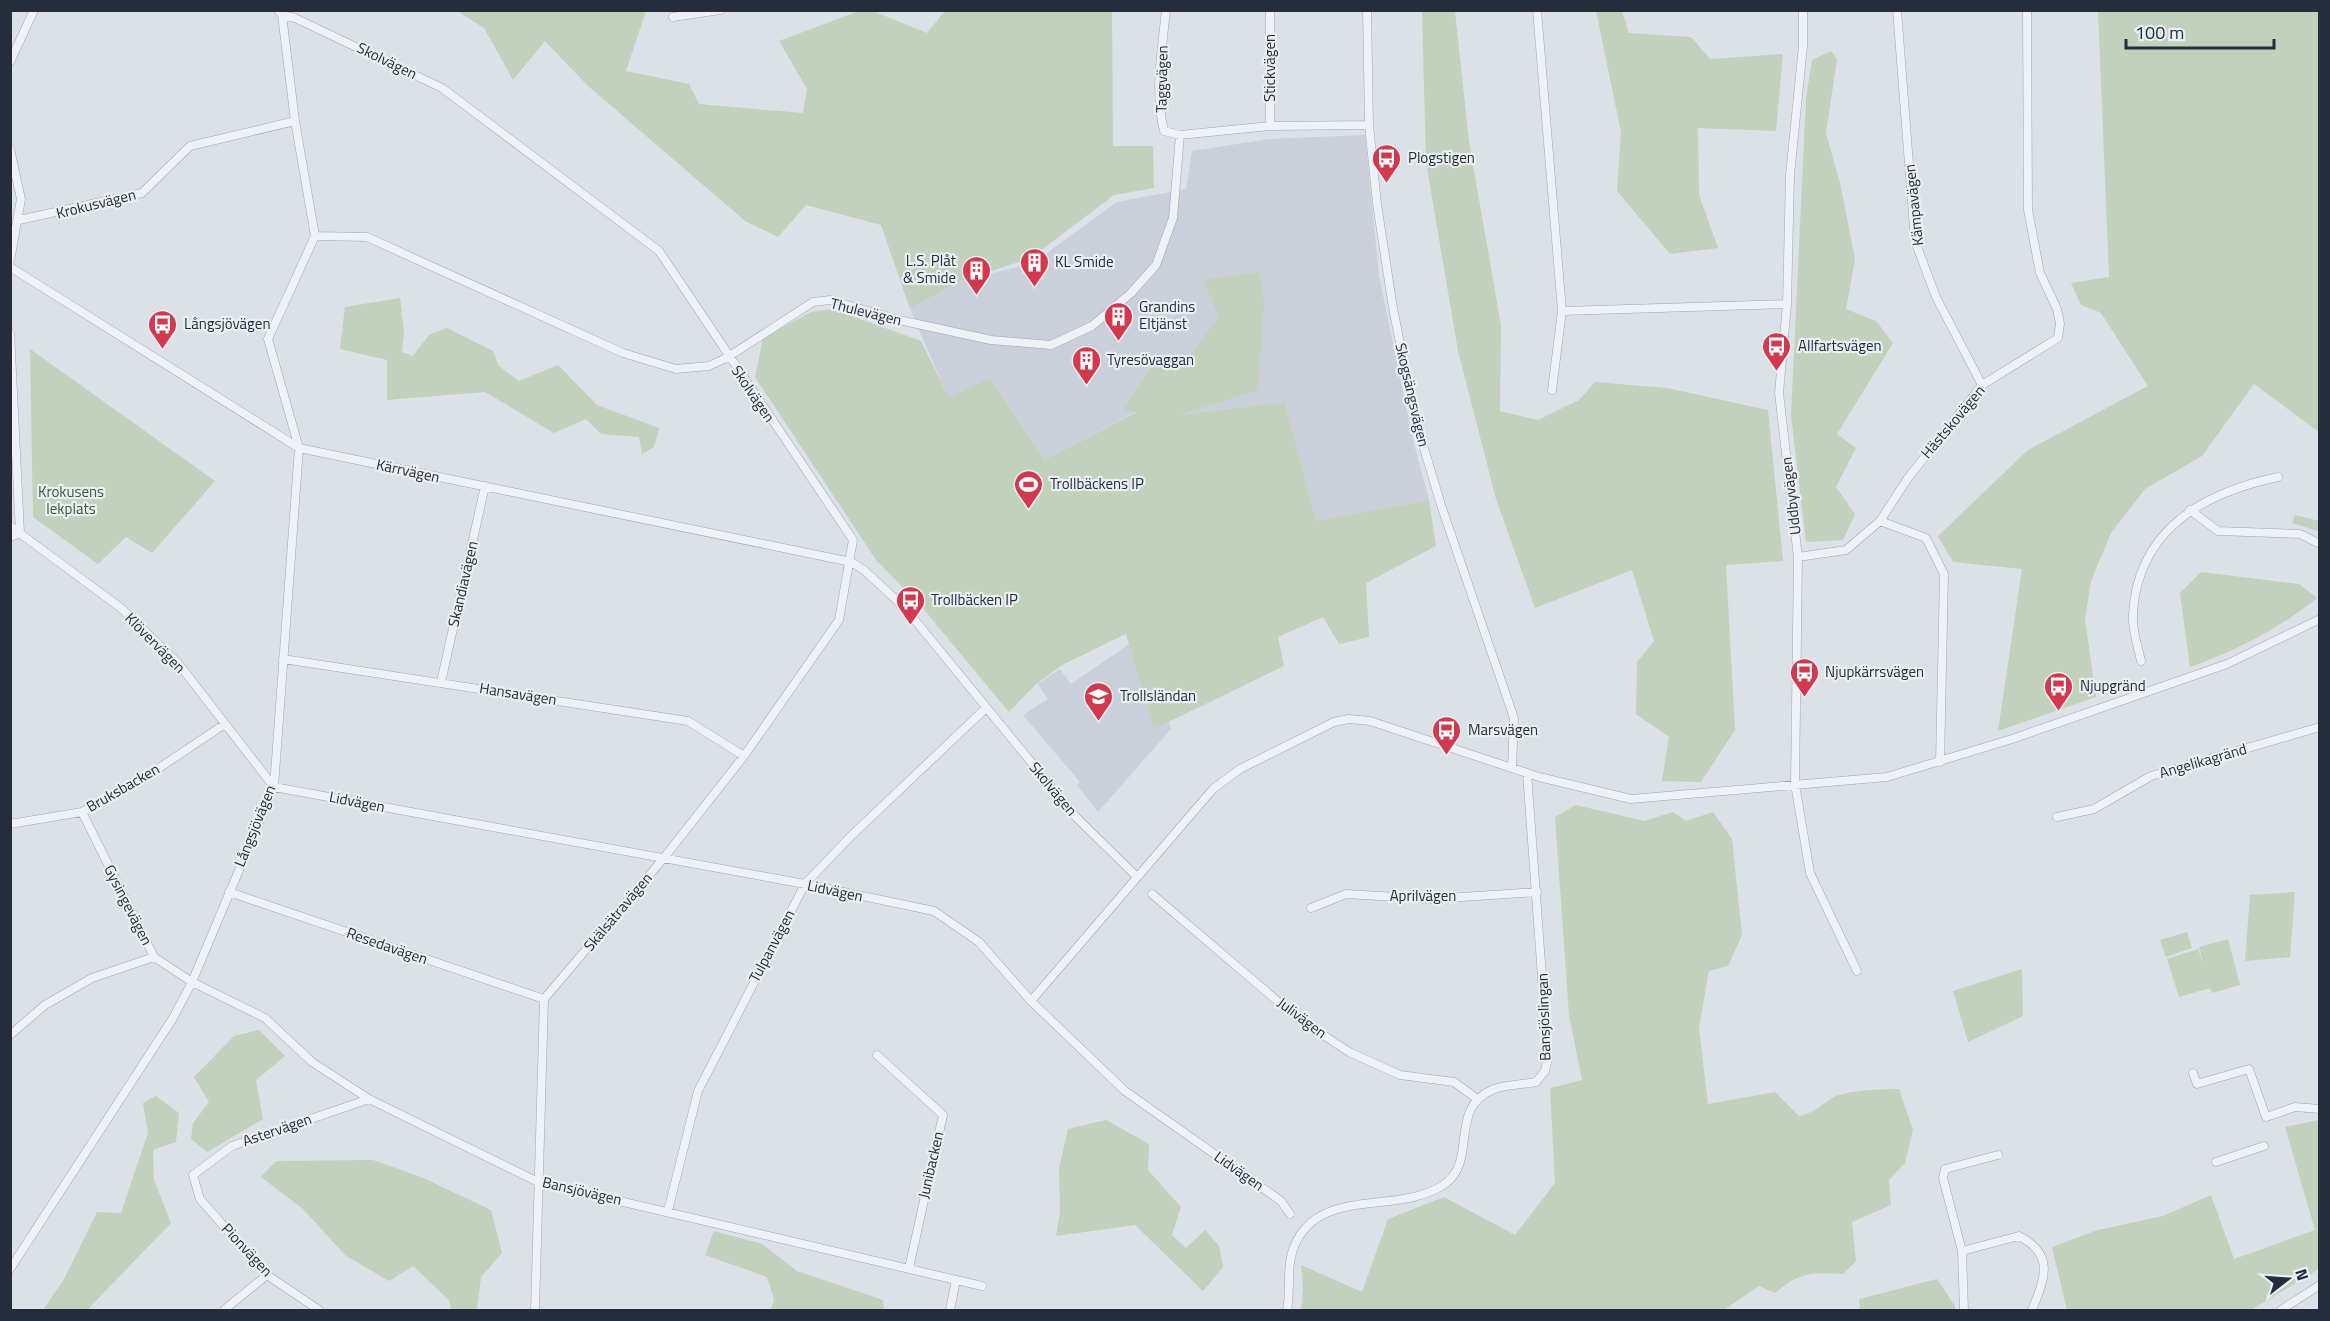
<svg xmlns="http://www.w3.org/2000/svg" width="2330" height="1321" viewBox="0 0 2330 1321" font-family="'Titillium Web',sans-serif">
<style>
.built{fill:#cacfd9}
.green{fill:#c1d1bc}
.lines{fill:none;stroke-linecap:round;stroke-linejoin:round}
.minor-casing{stroke:#a1a7b1;stroke-width:9}
.minor{stroke:#eef1f5;stroke-width:8}
.labels{text-anchor:middle;stroke-width:4.5;stroke-linejoin:round;paint-order:stroke}
.street-label{font-size:15px;fill:#252d3d;stroke:#ebeff4}
.poi-label{font-size:15px;fill:#252d3d;stroke:#ebeff4;text-anchor:start}
.park-label{font-size:15px;fill:#395a32;stroke:#ebeff4}
</style>
<rect width="100%" height="100%" fill="#dce0e7"/>
<path class="built" d="M1365 135 1379 276 1414 444 1429 500 1316 521 1285 402 1170 416 1143 408 1044 460 992 379 949 399 910 309 961 281 1033 263 1117 202 1186 189 1192 151 1269 139Z
M1131 643 1157 677 1171 729 1098 812 1077 785 1080 782 1023 715 1048 699 1038 684 1060 669 1071 684Z"/>
<path class="green" d="M457 11H646L626 71 689 84 699 104 803 113 807 89 779 41 859 11H873L927 33 945 11H1112L1113 146H1153L1154 188 1114 195 1031 258 961 281 910 309 881 225 806 205 778 237 745 221 587 85 545 41 513 80 484 28Z
M1422 11H1455L1469 142 1501 325 1500 411 1538 420 1579 400 1595 382 1667 388 1768 410 1783 561 1726 565 1735 730 1701 782 1662 781 1669 737 1636 714 1637 662 1654 641 1632 570 1535 608 1496 499 1458 351 1426 162Z
M1596 11H1622L1629 33 1691 37 1710 59 1783 54 1776 131 1698 128 1699 195 1718 248 1670 254 1617 191 1621 132Z
M2098 11H2319V432L2254 384 2202 456 2145 489 2111 533 2091 581 2085 619 2096 697 1998 731 2022 569 1953 562 1938 536 2028 450 2148 386 2101 313 2081 305 2071 283 2109 277Z
M1831 51 1837 59 1826 133 1840 183 1855 259 1846 309 1876 321 1893 343 1837 434 1856 448 1836 487 1855 514 1843 540 1806 542 1791 415 1806 98 1812 60Z
M1260 272 1264 305 1258 390 1179 415 1285 402 1316 521 1429 500 1436 546 1366 583 1369 637 1339 644 1323 617 1278 637 1284 666 1154 729 1126 634 1062 665 1035 685 1009 712 921 606 876 560 755 377 763 338 811 312 833 309 921 341 949 398 991 378 1044 460 1137 412 1123 410 1158 357H1189L1219 317 1203 280Z
M400 298 404 333 402 352 413 356 429 335 447 328 493 351 499 366 519 381 558 365 597 405 659 428 654 447 642 454 639 437 601 434 586 419 554 433 485 392 387 400V360L340 349 345 307Z
M30 349 215 481 152 553 126 537 98 564 33 517Z
M2295 515 2319 521 2318 531 2292 523Z
M2201 572 2299 584 2317 598C2279 629 2236 651 2190 667L2180 593Z
M1576 805 1644 821 1673 812 1686 821 1713 812 1732 839 1742 935 1728 966 1709 971 1699 1028 1708 1104 1775 1092 1799 1116C1816 1112 1818 1107 1832 1098 1847 1090 1881 1089 1899 1089L1913 1130 1905 1163 1889 1180 1891 1205 1852 1222 1856 1261 1843 1274C1809 1273 1802 1271 1775 1293L1759 1286 1724 1310H1301L1303 1289 1301 1265 1362 1292 1388 1219 1444 1197 1515 1235 1555 1183 1550 1088 1582 1080 1569 1015 1555 817Z
M2295 892 2290 957 2245 961 2250 895Z
M2187 932 2192 948 2166 957 2160 940Z
M2228 939 2240 985 2212 993 2210 988 2179 997 2167 959 2198 949 2204 966 2199 947Z
M2022 969 2023 1016 1968 1042 1953 991Z
M259 1030 285 1056 256 1080 263 1119 207 1152 191 1139 193 1123 209 1102 194 1077 234 1036Z
M156 1096 179 1113 176 1142 153 1150 154 1180 171 1223 87 1310H43L64 1279 97 1212 121 1213 148 1133 143 1103Z
M1106 1120 1149 1144 1148 1170 1181 1207 1172 1235 1186 1248 1205 1230 1219 1246 1223 1267 1203 1291 1135 1225 1056 1236 1060 1212 1059 1168 1068 1129Z
M2319 1120V1269L2251 1310H2067L2052 1247 2098 1230 2163 1216 2211 1195 2234 1259 2315 1230 2285 1127Z
M373 1160 421 1177 491 1210 502 1253 481 1277 477 1310H451L449 1300 413 1266 389 1281 345 1255 303 1209 261 1177 276 1161Z
M714 1231 762 1244 797 1271 883 1300 884 1310H771L774 1299 767 1277 705 1255Z
M1937 1279 1955 1306V1310H1860L1859 1299Z"/>
<g class="lines">
<defs>
<path id="minor" d="M278 10 282 15 295 18 442 88 659 251 853 540 839 620 744 756 663 859 544 999 535 1310
M1166 10C1162 50 1154 92 1164 131L1180 135 1270 126 1369 125
M1270 10V126
M1367 10 1369 125 1377 204 1393 308 1415 418 1441 505 1514 718 1512 768
M1537 10 1562 311 1552 390
M1803 10V46L1790 175 1787 304 1779 393 1798 557 1795 784 1810 873 1857 971
M1897 10 1915 241 1936 297 1982 385
M673 17 720 10
M10 62 34 10
M10 149 21 199 10 261
M19 220 142 193 190 146 295 121
M315 236 367 237 623 353 676 369 709 366 728 357 813 302 830 300 899 320 991 340 1051 345 1092 326 1131 293 1156 265 1173 218 1180 135
M10 267 299 448 851 562 864 570 905 608 1076 817 1136 876
M1562 311 1787 304
M10 333 20 533 10 537
M2190 510 2218 531 2300 534 2320 544
M1880 521 1926 538 1944 574 1940 762
M10 526 121 608 178 663 274 787 805 884 934 911 979 942 1031 1001 1125 1091 1281 1201 1290 1214
M1798 557 1846 550 1880 521 1908 478 1982 385 2058 338 2060 324 2057 309 2040 273 2028 210 2027 10
M283 659 688 721 744 756
M2141 661C2138 647 2132 630 2133 615 2137 531 2202 493 2278 477
M441 682 485 486
M82 812 154 957 192 982 265 1018 312 1062 369 1099 538 1182 982 1286
M2057 817 2094 809 2151 776 2320 727
M10 824 82 812 144 778 225 724
M229 892 544 999
M1152 894 1295 1016 1349 1052 1400 1075 1454 1082 1476 1098
M1311 908 1346 894 1431 899 1537 892
M1031 1001 1213 789 1240 769 1334 722 1349 719 1370 721 1539 777 1631 799 1887 777 2012 739 2227 664 2320 619
M10 1035 45 1005 92 978 154 957
M877 1055 943 1115 909 1268
M2193 1073 2197 1084 2249 1069 2266 1117 2295 1107 2320 1109
M2216 1162 2264 1146
M668 1211 698 1091 805 884 851 836 986 708
M1962 1251 2019 1236C2056 1255 2044 1280 2032 1310
M10 1269 173 1018 192 982 274 787 299 448 268 339 315 236 295 121 282 15
M224 1310 267 1275
M319 1310 267 1275 200 1199 193 1175 232 1146 369 1099
M950 1310 956 1280
M1287 1310C1291 1291 1286 1266 1294 1247 1319 1184 1400 1217 1446 1183 1477 1160 1449 1108 1492 1090 1505 1084 1522 1085 1536 1082L1545 1071 1548 1058 1527 773
M1964 1310 1962 1251 1943 1178 1945 1169 1998 1155
M2281 1310 2320 1285"/>
</defs>
<use href="#minor" class="minor-casing"/>
<use href="#minor" class="minor"/>
</g>
<defs>
<symbol id="bus-pin" viewBox="-11 -11 22 30"><path d="M0 17L-7.5 6A9.5 9.5 0 1 1 7.5 6Z" fill="#d3394e" stroke="#ebeff4"/><path d="M-5-6H5V4H4V6H2V4H-2V6H-4V4H-5ZM-3.5-4V0h7V-4ZM-3.5 1.2v1.5H-2V1.2ZM2 1.2v1.5H3.5V1.2Z" fill="#fff"/></symbol>
<symbol id="building-pin" viewBox="-11 -11 22 30"><path d="M0 17L-7.5 6A9.5 9.5 0 1 1 7.5 6Z" fill="#d3394e" stroke="#ebeff4"/><path d="M-4-6H4V6H1V3H-1V6H-4ZM-2.5-4.3h1.7v1.8h-1.7ZM.8-4.3h1.7v1.8H.8ZM-2.5-1h1.7V.8h-1.7ZM.8-1h1.7V.8H.8Z" fill="#fff"/></symbol>
<symbol id="stadium-pin" viewBox="-11 -11 22 30"><path d="M0 17L-7.5 6A9.5 9.5 0 1 1 7.5 6Z" fill="#d3394e" stroke="#ebeff4"/><path d="M0-5a6.5 5 0 1 0 0 10a6.5 5 0 1 0 0-10ZM-3.5-1.8h7v3.6h-7Z" fill="#fff"/></symbol>
<symbol id="school-pin" viewBox="-11 -11 22 30"><path d="M0 17L-7.5 6A9.5 9.5 0 1 1 7.5 6Z" fill="#d3394e" stroke="#ebeff4"/><path d="M0-5L7-2L0 1L-7-2ZM-4 1L0 2.5L4 1V4Q0 6-4 4Z" fill="#fff"/></symbol>
</defs>
<g fill-rule="evenodd">
<use href="#bus-pin" x="1370" y="142" width="33" height="45"/>
<use href="#building-pin" x="1018" y="246" width="33" height="45"/>
<use href="#building-pin" x="960" y="254" width="33" height="45"/>
<use href="#building-pin" x="1102" y="300" width="33" height="45"/>
<use href="#bus-pin" x="146" y="308" width="33" height="45"/>
<use href="#bus-pin" x="1760" y="330" width="33" height="45"/>
<use href="#building-pin" x="1070" y="344" width="33" height="45"/>
<use href="#stadium-pin" x="1012" y="468" width="33" height="45"/>
<use href="#bus-pin" x="894" y="584" width="33" height="45"/>
<use href="#bus-pin" x="1788" y="656" width="33" height="45"/>
<use href="#bus-pin" x="2042" y="670" width="33" height="45"/>
<use href="#school-pin" x="1082" y="680" width="33" height="45"/>
<use href="#bus-pin" x="1430" y="714" width="33" height="45"/>
</g>
<g class="labels">
<g class="street-label">
<text transform="translate(387 61) rotate(26)" y="5">Skolvägen</text>
<text transform="translate(1270 68) rotate(-90)" y="5">Stickvägen</text>
<text transform="translate(1162 79) rotate(-89)" y="5">Taggvägen</text>
<text transform="translate(96 204) rotate(-14)" y="5">Krokusvägen</text>
<text transform="translate(1914 205) rotate(-96)" y="5">Kämpavägen</text>
<text transform="translate(866 312) rotate(14)" y="5">Thulevägen</text>
<text transform="translate(753 394) rotate(56)" y="5">Skolvägen</text>
<text transform="translate(1412 395) rotate(77)" y="5">Skogsängsvägen</text>
<text transform="translate(1953 422) rotate(-50)" y="5">Hästskovägen</text>
<text transform="translate(408 471) rotate(12)" y="5">Kärrvägen</text>
<text transform="translate(1791 496) rotate(-97)" y="5">Uddbyvägen</text>
<text transform="translate(463 584) rotate(-77)" y="5">Skandiavägen</text>
<text transform="translate(155 643) rotate(45)" y="5">Klövervägen</text>
<text transform="translate(518 694) rotate(9)" y="5">Hansavägen</text>
<text transform="translate(2203 761) rotate(-16)" y="5">Angelikagränd</text>
<text transform="translate(123 788) rotate(-30)" y="5">Bruksbacken</text>
<text transform="translate(1053 789) rotate(50)" y="5">Skolvägen</text>
<text transform="translate(357 802) rotate(11)" y="5">Lidvägen</text>
<text transform="translate(255 826) rotate(-68)" y="5">Långsjövägen</text>
<text transform="translate(835 891) rotate(12)" y="5">Lidvägen</text>
<text x="1423" y="901">Aprilvägen</text>
<text transform="translate(128 905) rotate(63)" y="5">Gysingevägen</text>
<text transform="translate(618 912) rotate(-50)" y="5">Skälsätravägen</text>
<text transform="translate(387 946) rotate(19)" y="5">Resedavägen</text>
<text transform="translate(772 946) rotate(-62)" y="5">Tulpanvägen</text>
<text transform="translate(1544 1017) rotate(-92)" y="5">Bansjöslingan</text>
<text transform="translate(1302 1018) rotate(37)" y="5">Julivägen</text>
<text transform="translate(277 1130) rotate(-19)" y="5">Astervägen</text>
<text transform="translate(931 1165) rotate(-77)" y="5">Junibacken</text>
<text transform="translate(1239 1171) rotate(35)" y="5">Lidvägen</text>
<text transform="translate(582 1191) rotate(13)" y="5">Bansjövägen</text>
<text transform="translate(247 1250) rotate(47)" y="5">Pionvägen</text>
</g>
<g class="poi-label">
<text x="1408" y="163">Plogstigen</text>
<text x="956" y="266" text-anchor="end">L.S. Plåt<tspan x="956" dy="17">&amp; Smide</tspan></text>
<text x="1055" y="267">KL Smide</text>
<text x="1139" y="312">Grandins<tspan x="1139" dy="17">Eltjänst</tspan></text>
<text x="184" y="329">Långsjövägen</text>
<text x="1798" y="351">Allfartsvägen</text>
<text x="1107" y="365">Tyresövaggan</text>
<text x="1050" y="489">Trollbäckens IP</text>
<text x="931" y="605">Trollbäcken IP</text>
<text x="1825" y="677">Njupkärrsvägen</text>
<text x="2080" y="691">Njupgränd</text>
<text x="1120" y="701">Trollsländan</text>
<text x="1468" y="735">Marsvägen</text>
</g>
<g class="park-label">
<text x="71" y="497">Krokusens<tspan x="71" dy="17">lekplats</tspan></text>
</g>
</g>
<rect width="2330" height="1321" fill="none" stroke="#252d3d" stroke-width="24"/>
<g transform="translate(2288 1279) rotate(73)" stroke="#ebeff4" stroke-width="4.5" paint-order="stroke">
<path d="M0-4.5L10 22L0 15L-10 22Z" fill="#252d3d"/>
<text y="-9" font-size="16" font-weight="bold" text-anchor="middle" fill="#252d3d">N</text>
</g>
<path d="M2126 39v9h148v-9" fill="none" stroke="#252d3d" stroke-width="3"/>
<text x="2135" y="39" font-size="18" fill="#252d3d" stroke="#ebeff4" stroke-width="4.5" paint-order="stroke">100 m</text>
</svg>
